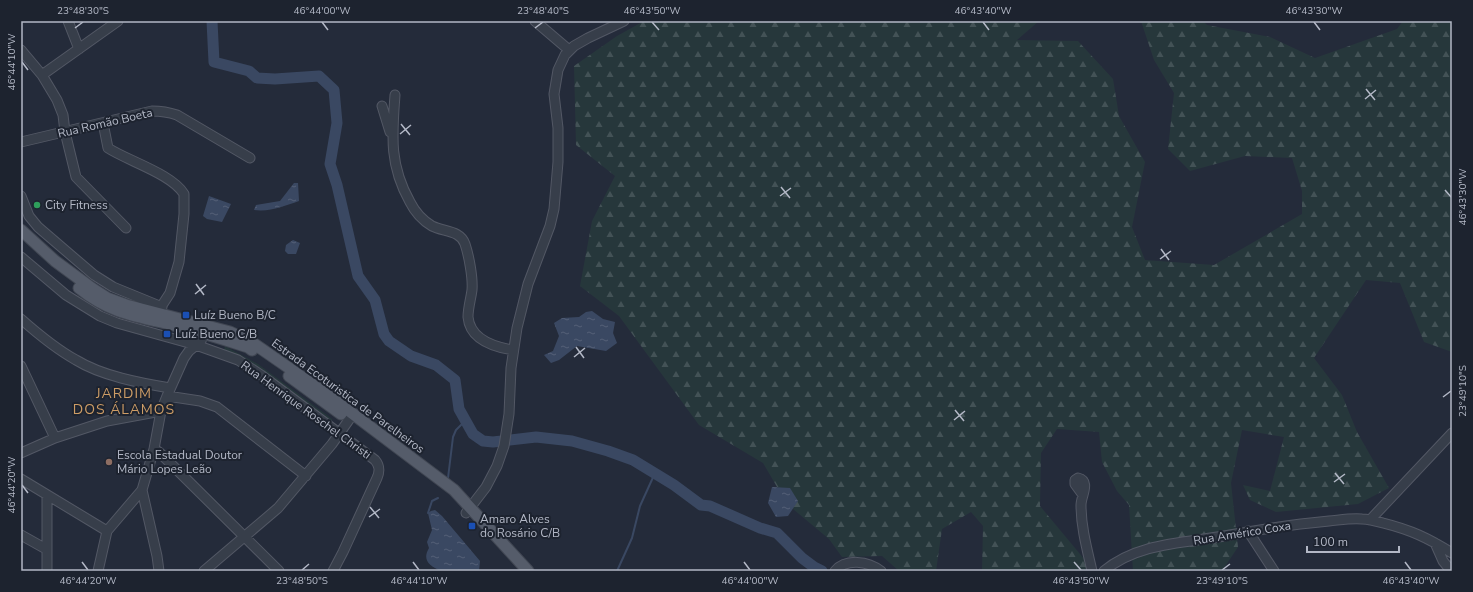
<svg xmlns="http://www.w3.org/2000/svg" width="1473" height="592" viewBox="0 0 1473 592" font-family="'Nunito Sans',sans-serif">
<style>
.grass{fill:#26373b}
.forest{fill:url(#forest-firs)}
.water{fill:url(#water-ripples)}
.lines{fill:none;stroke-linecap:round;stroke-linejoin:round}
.stream{stroke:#3a4862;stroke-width:2}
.river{stroke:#3a4862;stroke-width:11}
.minor-casing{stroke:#535865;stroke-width:11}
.major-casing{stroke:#414753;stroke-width:13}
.minor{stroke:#373e4a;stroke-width:9}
.major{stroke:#555c6a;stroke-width:11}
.ticks{fill:none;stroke:#b3b8c6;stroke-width:1.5}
.leisure-dot{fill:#2e9e5b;stroke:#1d232f;stroke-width:1.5}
.transit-dot{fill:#1a4fb4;stroke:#1d232f;stroke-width:1.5}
.education-dot{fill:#8d6e63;stroke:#1d232f;stroke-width:1.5}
.labels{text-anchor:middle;stroke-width:4;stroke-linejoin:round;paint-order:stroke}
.street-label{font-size:12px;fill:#b3b8c6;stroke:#1d232f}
.poi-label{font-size:12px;fill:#b3b8c6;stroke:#1d232f;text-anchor:start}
.quarter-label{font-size:14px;letter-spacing:1px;fill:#ce9d66;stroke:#1d232f}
.neatline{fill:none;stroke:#b3b8c6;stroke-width:1.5}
.ticks-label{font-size:10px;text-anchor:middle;fill:#b3b8c6}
</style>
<defs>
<pattern id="forest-firs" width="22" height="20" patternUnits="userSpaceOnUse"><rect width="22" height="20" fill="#26373b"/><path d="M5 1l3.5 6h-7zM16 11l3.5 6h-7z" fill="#435256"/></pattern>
<pattern id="water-ripples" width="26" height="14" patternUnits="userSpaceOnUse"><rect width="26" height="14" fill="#3a4862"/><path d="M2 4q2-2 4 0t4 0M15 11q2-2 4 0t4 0" fill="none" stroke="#546077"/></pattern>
</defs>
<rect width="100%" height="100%" fill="#242b3a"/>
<path class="grass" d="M225 346 258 364 332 419V421C297 396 264 367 224 350Z"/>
<path class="forest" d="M644 21H1039L1017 40 1078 41 1113 79 1119 116 1145 162 1132 227 1145 260 1214 265 1302 214V191L1292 158 1245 156 1190 171 1168 149 1174 93 1154 60 1141 21H1203L1207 25 1270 37 1315 58 1397 29 1403 21H1452V352L1424 342 1400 283 1366 280 1314 358 1342 395 1357 432 1389 488 1358 504 1276 512 1250 500 1243 485 1270 491 1284 437 1242 430 1231 483 1238 547 1222 571H1133L1129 505 1117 491 1102 462 1099 432 1057 429 1041 453 1040 506 1090 566 1086 571H982L983 526 971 512 942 529 936 571H899L882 556 842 557 829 539 787 504 763 463 699 425 619 316 580 286 592 221 615 176 576 145 574 66 617 36Z"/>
<path class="water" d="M294 183H298L299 201C284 206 271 212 254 210L256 205 280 201Z
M209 196 231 204 222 222 207 219 203 216Z
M293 240 300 243 296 254H288L285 251 286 245Z
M592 311 603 319 615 322 613 333 617 343 606 351 577 346 559 360 551 363 544 355 553 351 559 336 554 323 562 318 579 317 586 312Z
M772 487 790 488 798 501 788 516 776 517 768 503Z
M435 510 442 516 480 561 479 571C471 571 448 573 441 571 429 566 422 560 429 548L427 542 432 530 428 513 431 511Z"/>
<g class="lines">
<path class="stream" d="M448 478 453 437 456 430 465 421
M428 513 432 501 438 498
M617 571 632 538 640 506 655 473"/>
<path class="river" d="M212 21 214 62 249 71 257 78 275 79 319 76 334 90 337 123 330 164 337 185 358 276 375 300 384 334 389 341 411 356 436 365 455 380 459 409 473 434 483 441 493 442 536 437 572 441 608 451 633 460 674 485 701 505 710 506 760 528 777 533 802 558 814 567 822 571"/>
<defs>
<path id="minor" d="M68 21 79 49
M535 21 569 50
M21 50 42 75 57 100 63 115 65 132 76 177 126 228
M42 75 118 21
M395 95C392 135 389 165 410 202 415 212 422 220 432 226 444 232 460 230 465 244 469 256 473 278 472 290 471 298 468 308 468 317 470 339 494 347 513 350
M382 106 390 132
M103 123 108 148C128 161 172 174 184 194V214L179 262 170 293 157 313 155 319
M21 142 152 111C161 111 168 112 177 115L250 158
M21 196 29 216 38 227 94 275 113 287 162 307
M21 257 66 295 100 316 117 323 196 345 238 360 261 375 375 460C380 466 380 471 377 478L343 552 333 571
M21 319C38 334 56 349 76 360 102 376 140 383 170 388
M21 366 55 438
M167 396 200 401 217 407 306 476
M154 449 159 452 279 571
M21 453 55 438 107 421 161 411
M21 479 107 531
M142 490 157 556 159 571
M1083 495 1075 484V480L1078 478C1091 481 1081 496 1081 505 1081 527 1087 549 1092 571
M466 513 486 487 497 466 504 446 509 414 511 368 517 328 528 284 550 226 554 209 558 162V128L554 94 558 70 565 55 574 46 588 38 624 21
M1370 520 1452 433
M1248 531 1274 571
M21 535 46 549
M1435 543 1443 561 1451 571
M47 571V495
M98 571 107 531 142 490 154 449 161 411 167 396 184 358 189 351 201 341 206 327
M204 571 278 508 332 444 353 414
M835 571C846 558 868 561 881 571
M1104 571C1138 542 1188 543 1230 535 1263 529 1296 524 1329 521 1340 520 1351 518 1362 519 1369 519 1376 521 1383 523 1411 530 1428 538 1452 553"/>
<path id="major" d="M21 230 55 261 93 289 107 298 126 305 230 332 253 343 328 395 454 490 528 571
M79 288C106 310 129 315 161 322 191 329 219 338 248 347L252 350
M289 376 341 414"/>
</defs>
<use href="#minor" class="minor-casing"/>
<use href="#major" class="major-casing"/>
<use href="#minor" class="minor"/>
<use href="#major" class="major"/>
</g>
<path class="ticks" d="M322 22 328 30M652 22 659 30M983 22 989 30M1314 22 1320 30M75 28 83 22M535 28 543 22M22 62 28 70M1366 89 1375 100M1365 99 1376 90M401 124 410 135M400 134 411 125M781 187 790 198M1445 190 1451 197M780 196 791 188M1161 249 1169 260M1160 259 1171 251M196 284 204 295M195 294 206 285M576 347 584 358M574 357 585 348M1443 397 1451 391M955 410 964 421M954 420 965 411M1335 473 1344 484M1334 482 1345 474M22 485 28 493M370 507 379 518M369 517 380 509M82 562 88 570M413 562 419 570M744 562 750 570M1074 562 1081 570M1405 562 1411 570M302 570 309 564M1222 570 1230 564"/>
<circle class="leisure-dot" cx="37" cy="205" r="4"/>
<g class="transit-dot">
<rect x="182" y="311" width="8" height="8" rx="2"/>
<rect x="163" y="330" width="8" height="8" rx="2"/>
<rect x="468" y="522" width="8" height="8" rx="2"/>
</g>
<circle class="education-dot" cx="109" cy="462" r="4"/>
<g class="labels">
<g class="street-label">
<text transform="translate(105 123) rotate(-13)" y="4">Rua Romão Boeta</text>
<text transform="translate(348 396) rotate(36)" y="4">Estrada Ecoturistica de Parelheiros</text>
<text transform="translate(306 410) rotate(36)" y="4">Rua Henrique Roschel Christi</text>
<text transform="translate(1242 533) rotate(-9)" y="4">Rua Américo Coxa</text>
</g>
<g class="poi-label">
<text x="45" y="209">City Fitness</text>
<text x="194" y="319">Luíz Bueno B/C</text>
<text x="175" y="338">Luíz Bueno C/B</text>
<text x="117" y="459">Escola Estadual Doutor<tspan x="117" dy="14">Mário Lopes Leão</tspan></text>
<text x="480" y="523">Amaro Alves<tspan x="480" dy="14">do Rosário C/B</tspan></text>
</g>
<g class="quarter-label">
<text x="124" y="398">JARDIM<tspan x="124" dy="16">DOS ÁLAMOS</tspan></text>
</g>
</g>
<rect width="1473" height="592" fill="none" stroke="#1d232f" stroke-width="44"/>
<path d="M1307 546v6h92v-6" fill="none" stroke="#b3b8c6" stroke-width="2"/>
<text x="1313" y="546" font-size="12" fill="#b3b8c6" stroke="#1d232f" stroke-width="3" paint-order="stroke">100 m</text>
<rect x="22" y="22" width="1429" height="548" class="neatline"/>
<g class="ticks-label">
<text x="83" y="14">23°48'30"S</text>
<text x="322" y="14">46°44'00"W</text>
<text x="543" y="14">23°48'40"S</text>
<text x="652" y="14">46°43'50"W</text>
<text x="983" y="14">46°43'40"W</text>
<text x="1314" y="14">46°43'30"W</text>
<text transform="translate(11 62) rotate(-90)" y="4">46°44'10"W</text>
<text transform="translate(1462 197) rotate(-90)" y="4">46°43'30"W</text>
<text transform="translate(1462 391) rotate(-90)" y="4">23°49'10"S</text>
<text transform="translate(11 485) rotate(-90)" y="4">46°44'20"W</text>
<text x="88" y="584">46°44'20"W</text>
<text x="302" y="584">23°48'50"S</text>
<text x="419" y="584">46°44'10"W</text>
<text x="750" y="584">46°44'00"W</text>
<text x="1081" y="584">46°43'50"W</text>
<text x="1222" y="584">23°49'10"S</text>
<text x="1411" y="584">46°43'40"W</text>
</g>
</svg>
